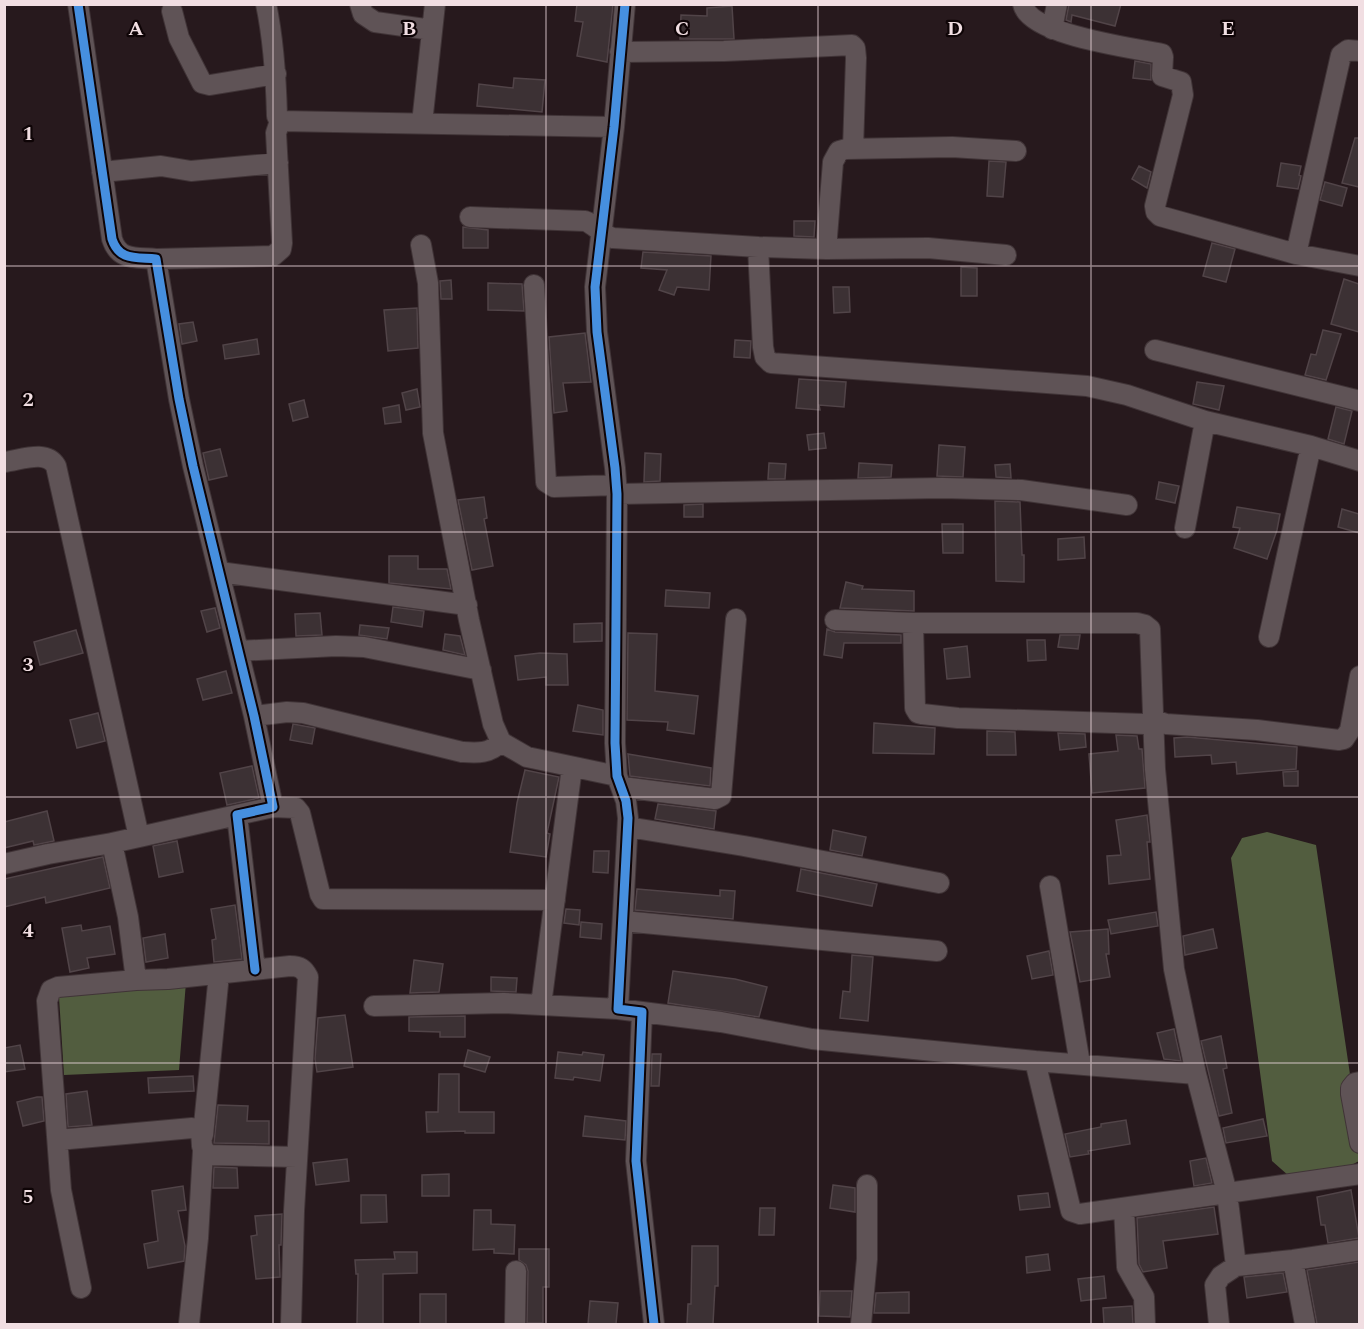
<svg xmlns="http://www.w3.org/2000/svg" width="1364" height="1329" viewBox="0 0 1364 1329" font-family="Spectral,serif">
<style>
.water{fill:#525d3f}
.building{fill:#3c3134;stroke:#514448;stroke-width:1.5}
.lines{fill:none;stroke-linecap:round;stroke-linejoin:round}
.minor-casing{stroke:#403437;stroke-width:22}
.minor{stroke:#5f5356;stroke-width:20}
.cycleway-casing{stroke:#0e0406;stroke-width:13}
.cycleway{stroke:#468fdf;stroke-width:9}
.grid{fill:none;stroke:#f1dee2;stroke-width:1.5;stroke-opacity:0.55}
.grid-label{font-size:20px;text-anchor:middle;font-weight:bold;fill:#f1dee2;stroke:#0e0406;stroke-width:4.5;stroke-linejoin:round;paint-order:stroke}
</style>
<rect width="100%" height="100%" fill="#27191d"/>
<path class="water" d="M1267 832 1316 845 1359 1135V1161L1342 1170 1289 1176 1272 1161 1231 858 1242 838Z
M186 982 179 1070 64 1075 59 997Z"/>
<path class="building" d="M577 4H613L607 62 577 56 583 22 575 21Z
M1069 4H1121L1115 26 1072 15 1071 22 1066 20Z
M732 6 734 39H680L681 15 707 16V8Z
M1135 61 1151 64V80L1133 78Z
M514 78 545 80 542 112 477 106 479 84 513 88Z
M1355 138H1359V187L1342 183Z
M989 161 1006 162 1003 197 987 196Z
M1281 163 1301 166 1299 175 1301 176 1298 189 1277 186Z
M1139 166 1151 172 1147 188 1132 179Z
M1325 182 1347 188 1342 206 1320 200Z
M794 221H815L814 237 794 236Z
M463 227 488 230V248H463Z
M1212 243 1235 249 1226 282 1203 276Z
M643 252 711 256 709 290 677 287 674 295 659 290 667 270 641 268Z
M961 267 977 268V296H961Z
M1344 279 1359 284V332L1331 324Z
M451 280 452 299H441L440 281Z
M488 283 522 284 524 311 488 310Z
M833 287H849L850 312 834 313Z
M417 308 418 348 388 351 384 310Z
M193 322 197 341 182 344 179 324Z
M1323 330 1341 334 1326 380 1305 375 1311 354 1316 355Z
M585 333 591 382 563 383 567 411 554 413 549 337Z
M257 339 259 354 225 359 223 345Z
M735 340 751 341 750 358 734 357Z
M799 379 846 382 844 407 819 405 820 410 796 408Z
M1197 382 1224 386 1219 410 1193 404Z
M417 389 420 407 406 410 402 393Z
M304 400 308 417 293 421 289 404Z
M399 405 401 422 385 424 383 408Z
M1336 407 1352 411 1344 444 1328 439Z
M824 433 826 448 809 450 807 435Z
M939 445 965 447 963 477 937 476Z
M220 449 227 476 209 480 203 453Z
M645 453 661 454 660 481 644 482Z
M769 463 786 464 785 479H768Z
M859 463 892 465 891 477 858 478Z
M1010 464 1011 478 996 477 995 465Z
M1159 482 1179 486 1175 503 1156 499Z
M484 497 487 518 484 519 493 566 472 570 458 500Z
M995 501 1020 502 1022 555H1024V582L996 581Z
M703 504V517H684V505Z
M1237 507 1280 514 1277 530 1267 559 1234 548 1240 528 1233 527Z
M1342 509 1359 514V533L1338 527Z
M942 524H963V553H943Z
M1084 537 1085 558 1058 560V539Z
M389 556H418V569H447L451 589 389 583Z
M846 582 863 586 862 589 914 591V611L840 608Z
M666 590 710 593 709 608 665 606Z
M393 607 424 611 422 627 391 622Z
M215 608 220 628 207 632 201 611Z
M320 613 322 635 296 636 295 614Z
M602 623V641L574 642V624Z
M360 625 389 628 387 639 359 635Z
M827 629 835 632 901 635V643H844L842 658 824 655Z
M76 630 83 653 40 665 34 642Z
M628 633 657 634 655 691 698 696 694 734 667 730 668 722 627 720Z
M445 634 460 636 465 655 443 650Z
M1060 635H1080L1078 649 1058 647Z
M1027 640H1045L1046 660 1028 661Z
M967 646 970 677 947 679 944 649Z
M540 653 567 654 568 685H546V677L518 680 515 656Z
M226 671 232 693 203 700 197 679Z
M578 705 603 710V735L573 731Z
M98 713 105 741 77 748 70 720Z
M874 723 935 728 934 754 873 753Z
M293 724 315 728 312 744 290 740Z
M987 731 1015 732 1016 755H987Z
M1058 733 1085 734 1086 747 1060 750Z
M1116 735 1137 736 1139 749H1142L1145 788 1092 793 1089 754 1118 751Z
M1187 737 1297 747 1296 769 1237 774 1236 762 1212 764 1211 755 1175 757 1174 738Z
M628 754 711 768 710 786 630 776Z
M252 766 259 798 227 805 220 773Z
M525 770 559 777 547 833 550 834 546 857 510 852 517 803Z
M1298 771V786H1284L1283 772Z
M658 804 716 811 714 829 655 819Z
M47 811 54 841 34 845 33 841 4 848V822Z
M1147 815 1150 842H1147L1150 879 1109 884 1107 856 1121 855 1116 820Z
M833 830 866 837 862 856 830 850Z
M177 841 183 872 159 877 153 846Z
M594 851H609L608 873 593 872Z
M103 857 110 888 46 903 45 897 4 907V879Z
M801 869 877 884 872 906 797 891Z
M637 889 720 896V890L735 891 733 919 635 910Z
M235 905 242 959 214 962 212 940 216 939 211 909Z
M566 909 580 910 579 925 564 923Z
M1156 912 1158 926 1111 934 1108 920Z
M581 922 602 924 601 939 580 937Z
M81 925 82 931 110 926 115 954 87 958 89 968 70 972 62 928Z
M1108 929 1109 954H1106L1110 977 1080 982 1070 932Z
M1213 929 1217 948 1185 955 1183 936Z
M165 934 168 958 146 962 143 938Z
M1049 951 1053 975 1032 979 1027 956Z
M852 955 873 957 868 1021 840 1018 843 991 850 992Z
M414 960 443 964 439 992 410 993Z
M673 971 735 979 767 987 759 1017 668 1003Z
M491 977 517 978 516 992 491 991Z
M345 1015 353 1067 317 1072 315 1059 318 1018Z
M465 1016V1037H440V1032L409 1031V1017Z
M1174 1029 1176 1039 1181 1061 1164 1059 1157 1033Z
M1221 1036 1227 1068 1223 1069 1232 1113 1219 1116 1201 1041Z
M20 1045 25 1069 4 1072V1048Z
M468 1050 490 1057 485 1072 464 1066Z
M558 1052 582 1055 583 1052 604 1055 600 1081 574 1077 573 1080 555 1078Z
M652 1054H661L659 1086H651Z
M439 1074H459V1112H494V1133H465V1131L427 1132 426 1112H438Z
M193 1076 194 1091 149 1093 148 1078Z
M87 1091 92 1125 68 1127 66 1094Z
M37 1097H42L44 1121 23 1126 17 1102Z
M218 1105 248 1106 247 1121H269V1144L214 1143Z
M585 1116 626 1121 625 1140 583 1136Z
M1263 1119 1267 1136 1226 1143 1223 1128Z
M1126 1120 1130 1144 1088 1151 1089 1154 1070 1157 1065 1134 1101 1127V1124Z
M1206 1158 1212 1183 1194 1186 1190 1161Z
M347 1159 349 1181 316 1185 313 1163Z
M214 1167 237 1168 238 1188H213Z
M449 1174V1196H422V1175Z
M833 1185 855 1188V1212L830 1208Z
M183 1186 186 1210 178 1211 185 1246 184 1261 148 1268 144 1244 158 1241 152 1191Z
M1351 1190 1359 1238 1328 1243 1325 1225H1321L1317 1197Z
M1048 1193 1050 1207 1020 1210 1018 1196Z
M361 1195H386L387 1222 361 1223Z
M1214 1207 1218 1234 1163 1241 1167 1268 1143 1272 1139 1264 1137 1218Z
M760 1208H775L774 1235H759Z
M474 1210H491V1224L515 1225 514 1254 494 1253V1249L473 1250Z
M282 1214 281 1245H279L280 1277 256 1279 251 1236 257 1235 255 1216Z
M692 1246H718V1286H715L713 1324H687L688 1304H691Z
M519 1249H549V1287H543V1323H527L528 1271 526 1265 519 1260Z
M394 1252H417V1273L383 1274V1324H357L358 1274H356L355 1260 395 1259Z
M1048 1254 1050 1270 1027 1273 1026 1257Z
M1359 1262V1324H1317L1307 1270Z
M1283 1273 1287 1292 1247 1298 1244 1277Z
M1104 1276 1106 1298 1081 1301 1078 1279Z
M820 1291H852L850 1317 819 1316Z
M909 1292V1313H874L876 1293Z
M420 1294H446V1324H420Z
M590 1301 618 1303 616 1324H588Z
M1132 1306 1133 1324H1104L1103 1308Z"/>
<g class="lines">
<defs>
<path id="minor" d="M78 4 112 239C119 261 136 257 156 259L179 399 193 466 254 716 273 807 237 815 255 970
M266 4C274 42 276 78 277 116L280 121
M360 4 363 14 375 22 432 30
M625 4 614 127 595 287 597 332 615 468 617 494 615 743 617 776 626 801 628 818 618 1009 642 1012 636 1161 654 1324
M1023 4C1028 35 1135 48 1162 54L1163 57 1162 76 1181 82 1183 95 1155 206 1156 212 1160 216 1296 254 1360 266
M172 11 179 38 202 83 210 85 276 74
M1052 29 1057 4
M620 52 724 51 852 45 855 48 856 58 853 149
M422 123 435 4
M102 172 161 166 191 171 278 163
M470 217 585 221C596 225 601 235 613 238L758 247 763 347 765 357 771 363 1087 386 1127 395 1205 421 1311 446 1360 461
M421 245 428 283 433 433 469 620 493 724 501 742 527 757 617 776
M758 247 826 249 928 248 1006 255
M826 249 833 162 839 151 846 149 952 147 1016 151
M1296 254 1341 55 1348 50 1360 51
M156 259 273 256 281 249 282 243 276 133 280 121 614 127
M534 285 546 482 554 487 616 485
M1155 350 1360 401
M4 462C21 460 46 449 56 466L139 837 112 843
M617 494 942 488 1021 490 1127 505
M1185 528 1205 421
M219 572 467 605
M835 620 913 623 915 708 918 713 922 714 958 718 1145 724 1154 720 1166 724 1257 730 1339 740 1344 739 1350 730 1360 676
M913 623H1137L1145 625 1150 629 1155 769 1174 969 1196 1074 1227 1193 1236 1266 1293 1260 1360 1250
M1269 637 1311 446
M238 651 336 646 364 647 481 670
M254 716 287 712 303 713 462 752C478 753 489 754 501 742
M622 787 715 799 721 796 736 619
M273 807 296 808 300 813 320 894 323 899 555 900
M628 827 744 846 939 883
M139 837 237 815
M4 864 48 854 112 843 128 917 136 980 168 979 290 966C300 966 304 969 308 977L294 1211 291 1324
M1050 886 1080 1064
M623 921 937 951
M541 1005 572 767
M374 1006 504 1003 618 1009
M642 1012 721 1022 812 1039 1035 1061
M1196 1074 1035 1061 1071 1211 1080 1214 1360 1174
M1360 1082 1355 1083 1351 1088V1094L1360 1143
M203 1135 219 974
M58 1140 192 1128 201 1131 202 1146 207 1155 297 1157
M1124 1208 1127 1267 1144 1297 1145 1324
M1293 1260 1305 1324
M81 1288 61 1190 47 1001 51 990 58 987 136 980
M189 1324 198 1238 203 1151
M515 1324 516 1271
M861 1324 867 1259V1185
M1219 1324 1215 1285 1221 1276 1236 1266"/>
</defs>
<use href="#minor" class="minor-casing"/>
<use href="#minor" class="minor"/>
<defs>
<path id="cycleway" d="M78 4 112 239C119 261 136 257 156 259L179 399 193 466 254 716 273 807 237 815 255 970
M625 4 614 127 595 287 597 332 615 468 617 494 615 743 617 776 626 801 628 818 618 1009 642 1012 636 1161 654 1324"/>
</defs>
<use href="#cycleway" class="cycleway-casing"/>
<use href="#cycleway" class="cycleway"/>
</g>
<path class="grid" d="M273 4V1324M546 4V1324M818 4V1324M1091 4V1324M4 266H1360M4 532H1360M4 797H1360M4 1063H1360"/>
<g class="grid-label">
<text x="136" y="35">A</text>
<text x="409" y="35">B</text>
<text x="682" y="35">C</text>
<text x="955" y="35">D</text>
<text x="1228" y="35">E</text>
<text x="28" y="140">1</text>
<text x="28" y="406">2</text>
<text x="28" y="671">3</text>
<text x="28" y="937">4</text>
<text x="28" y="1203">5</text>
</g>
<rect width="1364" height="1329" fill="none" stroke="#f1dee2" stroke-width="12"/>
</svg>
